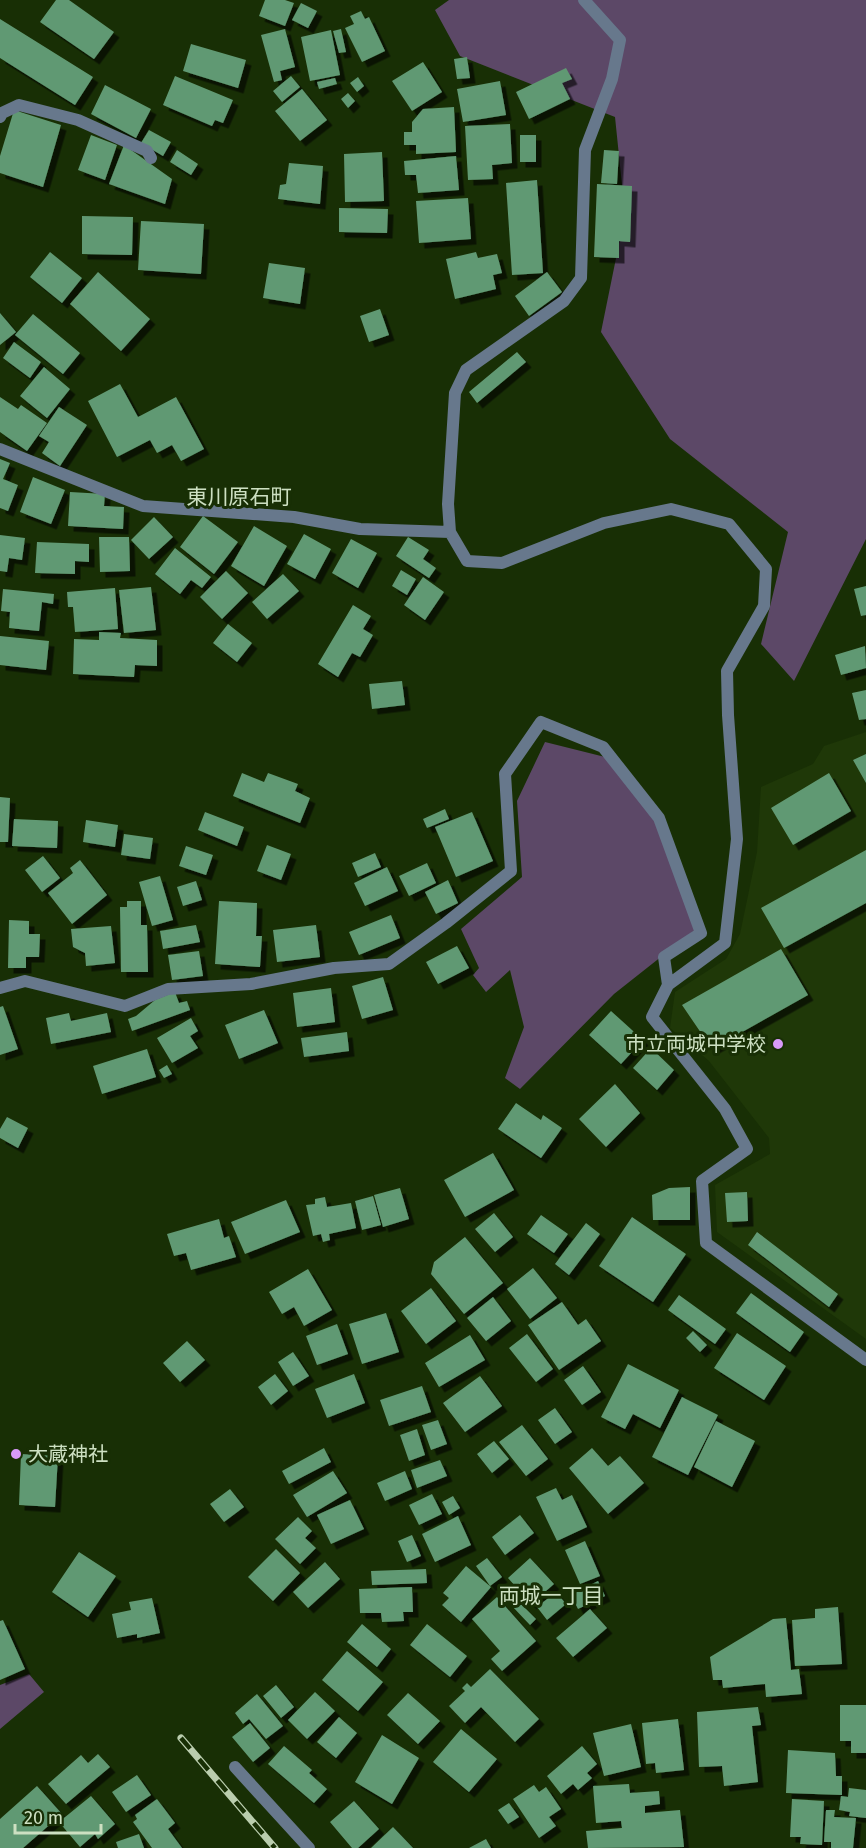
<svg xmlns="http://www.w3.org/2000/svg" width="866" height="1848" viewBox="0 0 866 1848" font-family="'Fira Sans','Noto Sans JP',sans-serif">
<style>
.built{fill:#1f3808}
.green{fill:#5c4867}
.building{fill:#619973;filter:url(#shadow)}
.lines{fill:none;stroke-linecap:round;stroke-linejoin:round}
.street{stroke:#67788c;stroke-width:12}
.rail-casing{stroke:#bacdae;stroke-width:7}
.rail{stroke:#182f05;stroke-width:4.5;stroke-dasharray:14;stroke-linecap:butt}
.poi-dot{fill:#d89af8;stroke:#182f05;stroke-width:2}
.labels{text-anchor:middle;stroke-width:6;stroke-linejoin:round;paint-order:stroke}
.poi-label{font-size:20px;fill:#cde0c2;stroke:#182f05;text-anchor:end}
.neighbourhood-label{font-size:21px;fill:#cde0c2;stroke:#182f05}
</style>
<defs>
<filter id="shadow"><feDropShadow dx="5.5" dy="5.5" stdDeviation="0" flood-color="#0009"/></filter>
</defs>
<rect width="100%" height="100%" fill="#182f05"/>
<path class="built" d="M866 732V1339L717 1232 715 1185 770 1154 769 1138 709 1061 670 1028 675 992 726 959 740 934 757 852 761 787 813 764 824 746Z"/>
<path class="green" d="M449 0H866V539L794 681 761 644 788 532 670 439 601 332 625 214 615 117 460 56 435 10Z
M545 742 613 759 655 822 695 930 614 994 520 1089 505 1078 524 1027 510 970 486 992 473 975 479 968 461 929 522 877 517 801Z
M29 1674 44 1692 0 1729V1685Z"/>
<path class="building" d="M56 0H69L114 32 94 59 40 22Z
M265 0H285L294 3 285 26 259 16Z
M301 3 317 11 308 28 292 20Z
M361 11 365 19 369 17 385 51 362 62 345 28 354 24 350 16Z
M0 19 93 77 75 105 0 58Z
M285 29 295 67 280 71 282 80 274 82 261 35Z
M341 29 346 52 339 53 333 31Z
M331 30 340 75 310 81 301 37Z
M191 44 246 60 238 88 183 71Z
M467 57 470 78 457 79 454 59Z
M423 62 442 92 412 111 392 81Z
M566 68 572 79 562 83 570 99 529 119 516 92Z
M175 76 233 100 223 123 215 120 212 126 163 105Z
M291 76 300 87 282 102 273 91Z
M358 77 364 86 357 92 350 83Z
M335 78 337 84 319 89 317 82Z
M500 81 506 115 463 122 457 89Z
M105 85 151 109 136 138 91 114Z
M302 89 327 120 300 141 275 111Z
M348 93 355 101 348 108 341 99Z
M454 107 456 152 416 154V145H404V132H412V122L423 109Z
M14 110 61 125 43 187 0 173V156Z
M510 124 512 163 492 165 493 179 468 180 465 126Z
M149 130 171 142 163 156 141 143Z
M91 135 117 145 105 180 78 170Z
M520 135H536V162H520Z
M124 145 172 179 165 204 109 184Z
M177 150 198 164 191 175 170 162Z
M604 150 619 151 617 184 601 183Z
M382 152 384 201 345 202 344 154Z
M456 156 459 190 418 193 416 175H405L404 161Z
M289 163 323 166 320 204 278 199 280 185 286 184Z
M537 180 543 273 512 275 506 183Z
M597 184 632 186 630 242 619 241V258L594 257Z
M468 198 471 239 419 243 416 201Z
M339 208 388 209 387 233 339 232Z
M82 216 133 217 132 255 82 254Z
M141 221 204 224 201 274 138 270Z
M50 252 82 278 62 303 30 277Z
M476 252 478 258 497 254 502 273 493 275 496 289 455 299 446 259Z
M269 263 305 268 300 304 263 298Z
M98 272 150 319 121 351 70 304Z
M547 272 562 292 529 316 515 296Z
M380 309 389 335 369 342 360 316Z
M0 313 16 332 0 345Z
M33 314 80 353 63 374 15 335Z
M14 342 41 362 30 378 3 358Z
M517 352 526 362 477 403 469 392Z
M44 367 70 389 47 418 20 396Z
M120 384 138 417 176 397 204 449 181 461 172 445 157 453 150 440 117 457 88 401Z
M0 397 18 409 21 405 47 423 27 451 0 432Z
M59 407 87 425 60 466 42 453 49 442 39 436Z
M0 459 10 463 3 479 18 485 8 511 0 508Z
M33 477 65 490 51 524 20 512Z
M70 492 105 494 104 506 124 507 123 529 68 526Z
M203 516 238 542 214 574 180 547Z
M154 517 173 537 149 559 131 540Z
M254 526 287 546 264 586 231 566Z
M304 534 331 549 315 579 287 564Z
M0 535 25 538 22 560 9 558 7 572 0 571Z
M99 537H129L130 571 100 572Z
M408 537 429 550 423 559 436 568 429 578 396 556Z
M351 539 377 553 358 588 332 573Z
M37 542 89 544V562L75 561V574L35 573Z
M175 548 211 577 202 588 191 580 180 594 155 574Z
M401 570 416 579 407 595 392 586Z
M226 571 248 593 222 619 200 597Z
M283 574 299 591 267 619 252 602Z
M423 577 444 592 425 620 404 605Z
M866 586V615L861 616 854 589Z
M151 587 156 630 124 633 119 590Z
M115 588 118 629 75 632 73 607H68L67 592Z
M3 589 54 594 53 604 42 602 39 631 9 628 10 612 1 611Z
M353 605 371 616 363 629 373 635 360 657 352 653 338 677 318 664Z
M228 624 252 643 237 662 213 643Z
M99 632 121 633 120 638 157 640V666L135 665 134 677 73 674 74 639 99 640Z
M0 636 49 641 46 670 0 665Z
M865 646 866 668 841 675 835 655Z
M402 681 405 705 372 709 369 684Z
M866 690V719L859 720 852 693Z
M866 754V783L853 760Z
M242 773 264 782 268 773 298 784 295 791 310 798 300 823 233 796Z
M829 773 851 811 793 845 771 808Z
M0 797 10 798 8 842H0Z
M445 809 449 819 427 828 423 819Z
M205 812 244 827 237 846 198 830Z
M472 812 493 861 456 877 435 827Z
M14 819 58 821 57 848 12 846Z
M86 820 118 825 115 847 83 842Z
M124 834 153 838 150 859 121 855Z
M267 845 291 854 281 880 257 871Z
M186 846 213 855 206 875 179 866Z
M866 850V903L784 948 761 908Z
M375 853 381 867 358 877 352 863Z
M43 856 60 878 42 892 25 870Z
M80 860 107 895 72 924 48 893 73 873 70 868Z
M427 863 436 883 409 896 399 876Z
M387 867 398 891 365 906 354 883Z
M160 876 173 920 152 926 139 882Z
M448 880 458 903 436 914 425 892Z
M196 881 202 900 183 906 177 887Z
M127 901H141V925H147L148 972H121L120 907H127Z
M219 901 257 903 256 936H262L260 967 215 964Z
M391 915 400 938 359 955 349 932Z
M9 920 29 921V934H40L39 957H26V968H8Z
M196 925 200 942 163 949 160 931Z
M316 925 320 957 277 962 273 930Z
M111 926 115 963 86 966 85 953 73 947 71 929Z
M457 946 469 968 438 984 426 962Z
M781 949 808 995 712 1049 682 1005Z
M199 951 203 976 172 980 168 955Z
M383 977 393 1010 362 1019 352 986Z
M331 988 335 1022 297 1027 293 993Z
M175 992 179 1003 187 1001 190 1010 132 1031 128 1019 136 1016 155 1000Z
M3 1006 18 1049 0 1055V1007Z
M264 1010 278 1043 239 1059 225 1025Z
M611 1011 643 1040 621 1064 589 1035Z
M69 1013 71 1021 107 1013 111 1032 51 1044 46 1018Z
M191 1018 198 1031 190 1036 198 1048 172 1063 157 1038Z
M347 1032 349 1051 304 1057 301 1038Z
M651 1048 674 1070 657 1090 633 1068Z
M147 1049 156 1077 102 1094 93 1066Z
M167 1065 172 1074 164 1078 159 1070Z
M615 1084 640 1113 606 1147 579 1119Z
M516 1103 541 1120 543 1115 562 1128 541 1158 498 1129Z
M7 1117 28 1128 18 1148 0 1138V1129Z
M493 1153 514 1190 465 1217 444 1180Z
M690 1187V1220H653L652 1195 669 1188Z
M400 1188 409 1219 383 1227 374 1195Z
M747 1192 748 1221 727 1222 725 1193Z
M373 1196 381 1225 362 1230 355 1201Z
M325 1197 327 1207 351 1203 356 1228 329 1234 330 1240 323 1242 321 1234 313 1236 306 1205 315 1204V1199Z
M286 1200 300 1232 245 1254 231 1222Z
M494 1213 513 1237 495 1252 475 1229Z
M541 1215 568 1234 554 1253 527 1234Z
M632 1217 686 1254 653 1302 599 1266Z
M219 1219 224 1238 229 1236 236 1257 191 1270 186 1253 174 1256 167 1234Z
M586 1223 600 1234 569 1275 555 1264Z
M757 1232 838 1294 829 1307 748 1245Z
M465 1237 503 1283 464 1314 431 1274 434 1262Z
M533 1268 557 1298 530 1319 507 1289Z
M308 1269 332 1310 304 1326 294 1307 282 1314 269 1292Z
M431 1288 456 1321 426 1344 401 1311Z
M751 1293 804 1332 790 1352 736 1313Z
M679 1295 726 1329 715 1344 668 1310Z
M493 1297 511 1321 486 1341 467 1318Z
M562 1302 578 1325 586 1319 601 1341 559 1370 528 1325Z
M386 1313 399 1352 362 1364 349 1324Z
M337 1324 348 1354 317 1365 306 1336Z
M693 1331 707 1345 700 1352 686 1338Z
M737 1333 786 1366 764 1400 714 1368Z
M527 1334 553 1369 536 1382 509 1348Z
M470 1335 485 1360 439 1387 425 1363Z
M187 1341 205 1360 180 1382 163 1363Z
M293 1352 309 1376 293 1386 278 1362Z
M628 1364 679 1390 660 1428 633 1414 625 1429 601 1417Z
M583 1366 601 1392 582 1405 564 1380Z
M275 1374 288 1391 271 1405 258 1387Z
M354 1374 365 1403 327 1418 315 1389Z
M480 1376 502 1406 465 1432 443 1403Z
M422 1386 431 1412 389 1426 380 1400Z
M682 1397 718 1415 688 1475 652 1457Z
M555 1408 572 1432 555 1444 538 1420Z
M438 1420 447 1444 431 1450 422 1425Z
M716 1421 755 1441 732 1487 694 1467Z
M522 1425 548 1459 526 1476 499 1442Z
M417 1429 425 1455 409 1461 400 1435Z
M494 1441 509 1459 492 1473 477 1454Z
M324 1448 331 1462 289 1484 282 1471Z
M592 1448 608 1466 620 1456 644 1483 608 1514 569 1468Z
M21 1454 58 1456 55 1507 19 1505Z
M440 1460 447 1476 417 1488 411 1470Z
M333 1471 347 1493 307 1517 293 1495Z
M405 1471 412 1489 385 1501 377 1483Z
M556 1488 562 1500 572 1495 587 1527 557 1541 536 1497Z
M230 1489 244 1507 224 1522 210 1504Z
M432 1494 442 1514 419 1525 409 1505Z
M453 1496 460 1508 449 1515 442 1502Z
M350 1500 364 1529 331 1544 317 1515Z
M520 1515 534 1533 505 1555 492 1537Z
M458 1516 471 1545 435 1562 422 1534Z
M298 1517 312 1531 305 1538 316 1548 300 1564 275 1539Z
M412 1535 421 1556 407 1562 398 1541Z
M585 1541 600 1576 580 1584 565 1550Z
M276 1549 300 1573 273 1601 248 1577Z
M79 1552 116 1576 88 1617 52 1592Z
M487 1558 502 1577 490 1586 476 1566Z
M530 1558 554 1584 531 1604 508 1578Z
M325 1562 340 1579 308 1608 293 1592Z
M466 1566 491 1587 461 1622 442 1605 449 1598 443 1593Z
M426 1569 427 1583 372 1585 371 1571Z
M598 1581 605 1596 578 1609 571 1595Z
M412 1587 413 1612H403L404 1621 382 1622 381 1613H360L359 1589Z
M556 1592 566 1604 547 1620 537 1607Z
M497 1597 536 1641 502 1671 491 1659 500 1651 472 1619Z
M152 1598 160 1633 137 1638V1634L117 1638 112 1614 131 1610 129 1602Z
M518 1601 536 1619 530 1625 512 1606Z
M838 1607 842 1664 795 1666 792 1620 815 1618V1609Z
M590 1609 607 1628 573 1657 556 1638Z
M786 1618 791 1670 799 1669 802 1694 766 1697 765 1684 723 1688 722 1680H713L710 1657 773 1619Z
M3 1620 25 1669 0 1680V1621Z
M362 1624 391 1649 377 1667 347 1642Z
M427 1624 467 1656 450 1677 410 1645Z
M347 1651 383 1682 358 1711 322 1680Z
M490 1669 539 1719 515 1742 481 1707 465 1723 449 1706 465 1691 462 1688 467 1683 471 1687Z
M276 1685 294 1707 281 1718 263 1696Z
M315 1692 335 1711 307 1739 288 1720Z
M408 1693 440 1721 418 1744 387 1715Z
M257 1694 283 1726 266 1739 249 1719 243 1724 235 1713Z
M840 1705H866V1753H851V1741H840Z
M758 1707 761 1725 752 1726 758 1782 724 1786 722 1766 699 1767 697 1712Z
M339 1717 357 1733 336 1758 317 1742Z
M678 1719 684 1770 656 1773 655 1763 646 1764 642 1723Z
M250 1723 270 1748 253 1762 232 1737Z
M631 1724 641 1767 604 1776 593 1733Z
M461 1729 497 1759 469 1792 433 1762Z
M382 1735 419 1758 392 1804 355 1782Z
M284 1746 312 1770 309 1773 327 1789 314 1803 268 1764Z
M582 1746 597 1764 587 1773 592 1778 578 1790 573 1784 561 1794 547 1776Z
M788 1750 835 1753 836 1776H842V1795L786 1793Z
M98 1754 110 1767 66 1804 48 1784 81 1755 88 1763Z
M137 1775 151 1795 126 1812 112 1792Z
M629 1784 630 1793 659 1791 660 1804 645 1806V1813L680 1810 684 1847 588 1848 586 1831 622 1828 621 1821 596 1823 593 1786Z
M534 1785 539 1792 546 1787 561 1809 549 1817 556 1826 539 1838 513 1799Z
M37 1786 62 1814 23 1848H0V1819Z
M849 1788 866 1790V1818L849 1816 850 1812 839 1810 841 1796 848 1797Z
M91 1796 115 1824 98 1839 95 1834 80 1847 59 1822Z
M157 1799 175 1823 168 1829 182 1848H152L133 1822 137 1819 135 1815Z
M792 1799 824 1801 822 1845 800 1844 801 1837H790Z
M354 1801 379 1829 358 1848H352L330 1822Z
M509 1803 519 1817 508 1824 498 1810Z
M826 1810H835L834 1817 856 1818 853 1848H831V1842H824Z
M393 1827 413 1848H371Z
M139 1834 144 1848H118L116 1842Z
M486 1839 491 1848H469Z"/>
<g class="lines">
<path class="street" d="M584 0 620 40 612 79 585 150 581 278 564 301 466 370 455 393 448 504 450 532 467 561 502 563 604 523 671 509 729 524 766 569 764 606 727 671 728 715 737 839 725 943 668 985 652 1017 725 1109 747 1149 702 1181 706 1243 866 1360
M0 117 2 113 19 105 78 120 147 151 151 158
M0 449 143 506 294 517 360 529 450 532
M0 988 25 981 125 1006 168 989 251 984 334 968 389 964 446 923 511 871 505 774 541 722 603 747 659 818 701 933 664 957 668 985
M235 1767 309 1848"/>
<defs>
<path id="rail" d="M181 1738 275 1848"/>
</defs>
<use href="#rail" class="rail-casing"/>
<use href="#rail" class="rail"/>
</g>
<g class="poi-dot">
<circle cx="778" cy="1044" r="6"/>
<circle cx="16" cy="1454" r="6"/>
</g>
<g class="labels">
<g class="poi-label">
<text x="766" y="1051">市立両城中学校</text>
<text x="28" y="1461" text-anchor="start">大蔵神社</text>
</g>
<g class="neighbourhood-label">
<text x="239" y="504">東川原石町</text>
<text x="551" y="1603">両城一丁目</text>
</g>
</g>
<path d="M15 1824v9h86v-9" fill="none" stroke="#cde0c2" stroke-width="3"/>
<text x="24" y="1824" font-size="18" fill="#cde0c2" stroke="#182f05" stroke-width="4.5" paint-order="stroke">20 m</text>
</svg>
